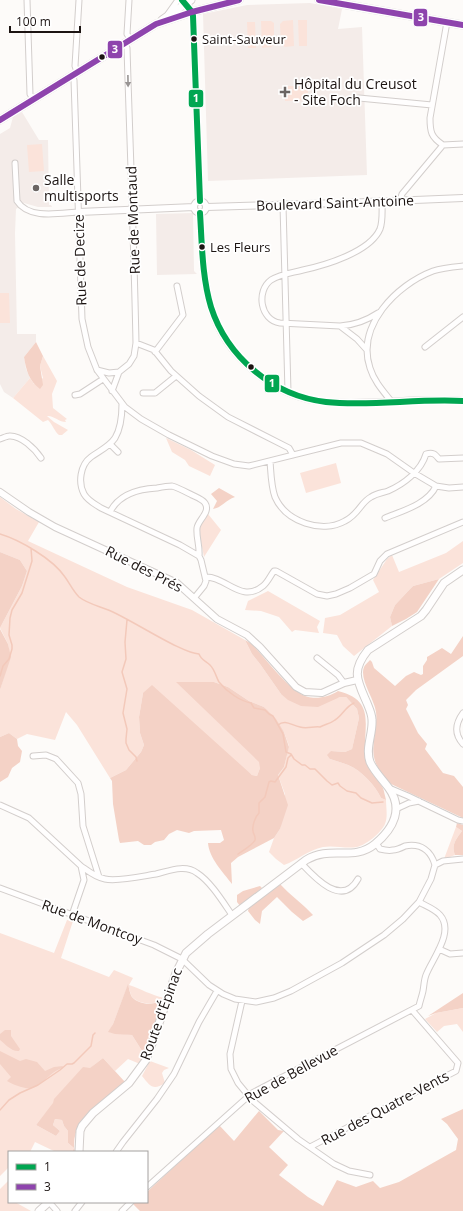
<svg xmlns="http://www.w3.org/2000/svg" width="463" height="1211" viewBox="0 0 463 1211" font-family="'Open Sans',sans-serif">
<style>
.built{fill:#f4ece9}
.green{fill:#fbe3da}
.forest{fill:#f4d2c6}
.lines{fill:none;stroke-linecap:round;stroke-linejoin:round}
.stream{stroke:#f3c9ba;stroke-width:1.5}
.minor-casing{stroke:#d3cecc;stroke-width:7}
.tertiary-casing{stroke:#d3cecc;stroke-width:8}
.secondary-casing{stroke:#d3cecc;stroke-width:9}
.minor{stroke:#fffefe;stroke-width:5}
.tertiary{stroke:#fffefe;stroke-width:6}
.secondary{stroke:#fffefe;stroke-width:7}
.bus-1-casing{stroke:#fff;stroke-width:9}
.bus-2-casing{stroke:#fff;stroke-width:9}
.bus-1{stroke:#00a651;stroke-width:6}
.bus-2{stroke:#8e44ad;stroke-width:6}
.oneway{fill:#999594}
.bus-dot{fill:#1c1412;stroke:#fff;stroke-width:1.5}
.poi-dot{fill:#6b6563;stroke:#fff;stroke-width:1.5}
.labels{text-anchor:middle;stroke-width:3.5;stroke-linejoin:round;paint-order:stroke}
.bus-label{font-size:13px;fill:#1c1412;stroke:#fff;text-anchor:start}
.poi-label{font-size:14px;fill:#1c1412;stroke:#fff;text-anchor:start}
.street-label{font-size:14px;fill:#1c1412;stroke:#fff}
.line-badge{stroke:#fff;stroke-width:1.5}
.badge-label{font-size:11px;text-anchor:middle;font-weight:bold;fill:#fff}
</style>
<rect width="100%" height="100%" fill="#fdfbf9"/>
<path class="built" d="M310 3 342 9 338 29 362 27 367 175 208 181 203 14 247 5Z
M22 112 39 140H48L49 202V205H51L52 207H38L24 203 16 209 15 233 17 334H36V342L24 357 26 369 30 378 13 398 4 392 0 384V134L10 128 13 117Z
M193 213 194 271 197 274 157 275 156 214Z"/>
<path class="green" d="M293 20 294 46 285 47 281 44 280 24 283 21Z
M298 20H307V46H299Z
M261 21H271L274 23V44L271 47 262 48Z
M247 22H255L256 48H248Z
M286 86H294L295 88 297 86H308V100L285 101Z
M42 144 44 171 29 172 27 145Z
M0 293H9L10 323H0Z
M43 356 57 381 52 394 53 408 67 419 65 420 66 422C59 422 53 415 47 416L54 422 68 430 62 435H59C54 431 53 425 48 420L43 422 13 398 30 378 34 384 43 378 40 366Z
M166 438 191 450 215 465 210 476 189 466 185 460 172 452Z
M336 463 341 483 306 493 300 473Z
M0 497 16 509 39 522 28 541 127 587 192 610 245 640 252 654 260 664 281 694 330 700 340 697H346L357 709 359 718 352 749 345 752 331 751 330 759C336 761 343 763 348 765 362 771 375 785 381 798L386 800C386 807 388 817 385 824 381 833 366 845 357 847 346 849 334 845 323 847 308 850 298 860 284 865L276 859 269 852 274 838 280 829 285 794 278 775 284 767 289 746 284 732 264 707 249 701 228 687 214 682H177L260 762V768L257 776 252 775 143 693 139 717 140 733 144 745 141 752 126 770 110 778 77 725 66 712 55 740 27 734 17 739 9 733 0 737V690L10 657 8 644 0 628 22 586 27 571 20 560 0 552Z
M208 514 221 530 204 557 199 531 200 526Z
M463 541V563L439 579 413 586 410 589 395 605 390 617 392 626 354 656 343 646 337 635 323 633 325 618 340 615 379 592 373 580 387 559 392 555 399 572 446 553Z
M268 591 320 621 317 627 319 633 295 630 292 632 279 617 261 611 245 610 248 601Z
M456 827 462 831C456 839 451 845 455 855L444 859Z
M67 920 73 921 61 958 109 977 114 970 133 978 129 985C141 989 151 995 164 998L162 1003 159 1001C151 1006 135 1003 131 995 130 992 129 988 128 985L113 1024 109 1032 132 1035 144 1054 140 1064 128 1059 115 1071 103 1058C78 1077 56 1100 36 1125L56 1136 60 1131 53 1125 55 1119 62 1120 64 1126 68 1131V1143L74 1148 72 1152H56L35 1142 30 1152H9V1167L0 1176V933L54 953Z
M463 1008V1032L457 1024 444 1026 437 1032 425 1019 436 1013Z
M150 1061 169 1068 164 1070 162 1073 165 1083C153 1091 150 1086 142 1076Z
M9 1180V1202H15L31 1211H0V1189Z"/>
<path class="forest" d="M36 342 43 356 40 366 43 385 40 389C29 381 26 370 24 357Z
M219 488 235 497C226 500 221 508 213 509L217 501 211 494Z
M0 552 20 560 27 571 22 586 0 628Z
M439 579 417 612 406 619 392 626 390 617 395 605 410 589 413 586Z
M0 629 8 644 11 657 0 690Z
M463 636V656L416 690 406 700 408 705 406 709 418 733 427 744 425 749 443 773 454 776 463 787V818L391 784C385 778 378 770 375 761 370 745 378 728 376 712 374 698 359 679 364 667 365 665 368 662 370 660L372 662 374 668 395 686 406 676 414 672 421 675 423 674V666L427 660V657L442 648 451 654Z
M245 640 252 644C265 658 288 689 305 696 315 700 329 697 338 691 379 701 361 729 366 759 368 771 377 778 383 788 384 791 385 796 386 800L381 798C375 785 362 771 348 765 343 763 336 761 330 759L327 755 331 751 345 752 352 749 359 718 357 709 346 697H340L318 707 301 706 288 700 281 694 260 664 252 654Z
M176 682H214L228 687 249 701 264 707 276 719 284 732 289 747 284 767 278 775 288 805 280 829 274 838 238 857 231 863 232 884C223 872 209 858 208 843H220L224 840 221 830 194 831 189 833 177 830 169 834 164 840 155 842 151 845H144L138 841 120 843 119 840 113 804 112 781 110 778 126 770 141 752 144 745 140 733 139 717 143 693 152 685 252 775 257 776 260 768 259 762Z
M9 733 17 739 18 746 22 751 20 762 12 768 8 777 0 782V737Z
M457 823 463 825V855H455C451 845 456 839 462 831L456 827Z
M280 884C290 895 303 904 313 915L303 921 292 912 277 897 262 911 260 924 255 920 248 911 249 907Z
M260 886 262 888 240 906 237 902V895L243 891Z
M128 984C129 988 130 994 132 997 138 1004 152 1006 159 1001L162 1003 144 1054 132 1035 115 1034 108 1032 113 1024Z
M463 993V1008L436 1013 428 1016Z
M5 1030H11V1036L20 1049 19 1051C12 1052 5 1044 0 1040V1034Z
M0 1051 20 1061 26 1059 37 1062 45 1071 54 1067 63 1066 62 1068C49 1073 46 1081 35 1087 28 1091 14 1085 7 1081L11 1077 0 1064Z
M103 1058 125 1082C105 1102 68 1119 75 1152H72L74 1148 68 1143V1131L64 1126 62 1120 55 1119 53 1125 60 1131 56 1136 36 1125 53 1103 54 1099 83 1067 90 1068Z
M463 1109V1211H140L133 1204 136 1202H147V1192L219 1125 234 1141 259 1111 278 1130 284 1131 269 1147 288 1165 279 1175 308 1197 323 1206 337 1180 356 1187 373 1181 380 1188 399 1182 456 1150 458 1139 447 1124 441 1119Z"/>
<g class="lines">
<path class="stream" d="M0 534C20 540 53 559 65 577 70 584 73 591 79 597 89 605 104 607 115 613 135 623 154 635 174 645 183 649 189 653 199 654 201 660 206 661 210 665 215 670 216 677 219 682 227 692 240 701 251 703L254 708 265 710 269 714 273 716 283 734 286 752 291 754 294 759 302 765H305L310 769H315L327 781 332 785 338 783 340 786 347 791 356 793 361 798 372 803 383 802
M127 620 125 642 126 659 122 672 127 689 123 713 127 729 126 739V743L129 750 136 757 137 761
M0 676 3 666 9 659 12 649V645L9 635 10 618 12 610 22 593 32 561 31 548
M278 725C285 719 291 725 300 727 307 729 314 726 320 727 325 724 330 724 335 720 343 715 345 707 354 703
M238 854C242 851 253 845 255 840 256 836 253 834 253 831 252 826 255 817 259 813V803L265 797 269 782 271 781 275 782 286 767 288 758 291 755
M0 1110 9 1100 20 1093 38 1085 60 1070 67 1064H72L74 1063 91 1046 93 1035 95 1033"/>
<defs>
<path id="minor" d="M27 0 30 94 33 99
M129 0 127 34 130 39
M168 14 178 0
M77 72 75 66 79 0
M71 76 74 80 82 319 88 347 97 370 125 407 141 419 169 435 212 456 234 464 249 466 341 443H361L387 454 414 473 436 486 449 488 463 487
M359 98 432 105
M443 145C431 137 430 132 430 118L447 22
M15 163 17 201C29 220 60 213 79 212
M400 200 402 194 443 145 463 144
M283 205 288 392
M340 326C355 325 366 321 378 313
M136 343 154 350 171 371 199 396 228 417 289 448 293 455
M425 347 463 317
M366 349 357 339 340 326 280 323C260 320 256 291 271 280 281 274 292 273 303 270 326 265 370 252 380 229 383 221 382 210 382 201
M155 352 183 315 177 286
M97 370 109 373 119 372
M112 391 119 372 129 364 134 356 136 343C134 245 130 146 127 48L125 42
M143 393H155L176 376
M75 395 80 394 103 379
M391 401C383 391 374 381 370 368 356 326 396 285 433 271 442 268 453 267 463 266
M122 404C122 415 121 428 115 438 109 447 99 451 91 457 80 465 78 483 84 494 88 501 95 504 101 508L180 545 199 556 201 560 206 581 204 586 195 597
M0 439C3 438 7 436 9 436 21 435 35 449 41 458
M110 444 118 452
M270 461C271 473 271 486 275 497 286 522 322 534 345 521 359 514 360 503 371 497 377 493 382 493 388 491 404 484 421 471 426 454 433 452 435 454 439 459L463 458
M110 512C119 494 138 489 157 488 162 487 167 486 172 486 179 488 186 492 192 495 196 497 202 499 205 503 211 512 198 520 197 528 196 537 200 546 199 556
M385 518C402 511 428 504 436 486
M205 577C226 576 241 604 263 586 268 582 270 576 274 571H276L317 594 327 596 336 594 350 588 374 574 380 561 387 554 463 522
M317 658 338 675 344 683
M463 713C455 724 454 734 463 744
M33 756 46 755 56 759 78 783 81 794 83 826 99 877
M389 788 408 796 458 820 463 821
M0 805 29 818 81 866 84 880 72 915
M396 809 409 803 419 801
M376 843 380 849C384 850 389 851 393 850 397 850 401 848 405 846 421 843 431 851 435 865
M301 863C314 877 342 908 358 879
M435 865 443 861 463 859
M81 866C88 871 95 877 105 879 117 882 143 876 156 874 169 871 185 864 197 873 211 882 223 902 232 915
M0 888 154 945 182 959 209 985 223 994 235 999 256 1002 274 998 291 991 342 963 384 935 403 919 419 902 431 879 435 865
M439 949 450 954 463 953
M242 1001 230 1054 231 1069 238 1083 252 1100 298 1139 334 1164 349 1171 370 1175
M310 1147 456 1071 458 1063 412 1010
M116 1152 123 1142 157 1099 174 1074 199 1022 217 991
M147 1187 252 1093 419 1006C420 1001 422 996 423 991 424 986 424 980 426 975 432 959 455 932 440 915 435 909 426 906 419 902
M49 1202 57 1211
M75 1211 82 1202
M122 1211 131 1202"/>
<path id="tertiary" d="M186 3 192 12 193 16 200 201
M194 207a6 6 0 1 1 12 0a6 6 0 1 1-12 0Z
M207 207 343 203 463 198
M79 212 194 207
M200 213C202 244 202 277 211 307 225 356 275 398 326 402 372 406 418 397 463 401
M0 492 29 512 55 527 177 583 217 619 247 635 260 647 296 687 305 692 322 693 344 683 357 680"/>
<path id="secondary" d="M319 0 463 25
M162 20 191 0
M0 120 156 24 192 12 239 0
M79 1152 80 1131 82 1126 93 1113 129 1083 146 1060 153 1041 176 973 186 953 208 934 306 860C331 845 353 862 375 844 394 828 404 808 388 787 382 779 374 771 370 762 365 748 373 734 372 720 372 714 369 708 367 703 357 680 351 671 368 650L421 616 426 610 444 583 463 570
M39 1211 49 1202"/>
</defs>
<use href="#minor" class="minor-casing"/>
<use href="#tertiary" class="tertiary-casing"/>
<use href="#secondary" class="secondary-casing"/>
<use href="#minor" class="minor"/>
<use href="#tertiary" class="tertiary"/>
<use href="#secondary" class="secondary"/>
<defs>
<path id="bus-1" d="M182 0 192 12 193 16 200 201
M200 213C202 244 202 277 211 307 227 357 273 396 326 402 371 407 418 398 463 401"/>
<path id="bus-2" d="M319 0 463 25
M0 120 156 24 192 12 239 0"/>
</defs>
<use href="#bus-1" class="bus-1-casing"/>
<use href="#bus-2" class="bus-2-casing"/>
<use href="#bus-1" class="bus-1"/>
<use href="#bus-2" class="bus-2"/>
</g>
<defs><path id="oneway-solid" d="M-6-.8H1V-3.2L6.5 0L1 3.2V.8H-6Z"/></defs>
<use class="oneway" href="#oneway-solid" transform="translate(128 81) rotate(89)"/>
<g class="bus-dot">
<circle cx="194" cy="39" r="3.5"/>
<circle cx="102" cy="57" r="3.5"/>
<circle cx="202" cy="247" r="3.5"/>
<circle cx="251" cy="367" r="3.5"/>
</g>
<g class="poi-dot">
<path d="M283 86h4v4h4v4h-4v4h-4v-4h-4v-4h4z"/>
<circle cx="36" cy="188" r="4"/>
</g>
<g class="labels">
<g class="bus-label">
<text x="202" y="44">Saint-Sauveur</text>
<text x="210" y="252">Les Fleurs</text>
</g>
<g class="poi-label">
<text x="294" y="89">Hôpital du Creusot<tspan x="294" dy="16">- Site Foch</tspan></text>
<text x="44" y="185">Salle<tspan x="44" dy="16">multisports</tspan></text>
</g>
<g class="street-label">
<text transform="translate(335 203) rotate(-2)" y="5">Boulevard Saint-Antoine</text>
<text transform="translate(133 220) rotate(-92)" y="5">Rue de Montaud</text>
<text transform="translate(80 260) rotate(-92)" y="5">Rue de Decize</text>
<text transform="translate(144 569) rotate(27)" y="5">Rue des Prés</text>
<text transform="translate(92 922) rotate(20)" y="5">Rue de Montcoy</text>
<text transform="translate(161 1014) rotate(-70)" y="5">Route d'Épinac</text>
<text transform="translate(291 1074) rotate(-29)" y="5">Rue de Bellevue</text>
<text transform="translate(385 1108) rotate(-28)" y="5">Rue des Quatre-Vents</text>
</g>
</g>
<g class="line-badge">
<rect x="413" y="8" width="15" height="19" rx="4" fill="#8e44ad"/>
<rect x="107" y="40" width="16" height="19" rx="4" fill="#8e44ad"/>
<rect x="188" y="89" width="16" height="19" rx="4" fill="#00a651"/>
<rect x="264" y="374" width="16" height="19" rx="4" fill="#00a651"/>
</g>
<g class="badge-label">
<text x="421" y="21">3</text>
<text x="115" y="53">3</text>
<text x="196" y="102">1</text>
<text x="272" y="387">1</text>
</g>
<rect x="8" y="1151" width="140" height="52" fill="#ffffff" stroke="#a4a1a0"/>
<rect x="16" y="1164" width="20" height="6" fill="#00a651" stroke="#a4a1a0"/>
<text x="44" y="1171" font-size="12" fill="#1c1412">1</text>
<rect x="16" y="1184" width="20" height="6" fill="#8e44ad" stroke="#a4a1a0"/>
<text x="44" y="1191" font-size="12" fill="#1c1412">3</text>
<path d="M10 26v6h70v-6" fill="none" stroke="#1c1412" stroke-width="2"/>
<text x="16" y="26" font-size="12" fill="#1c1412" stroke="#ffffff" stroke-width="3" paint-order="stroke">100 m</text>
</svg>
